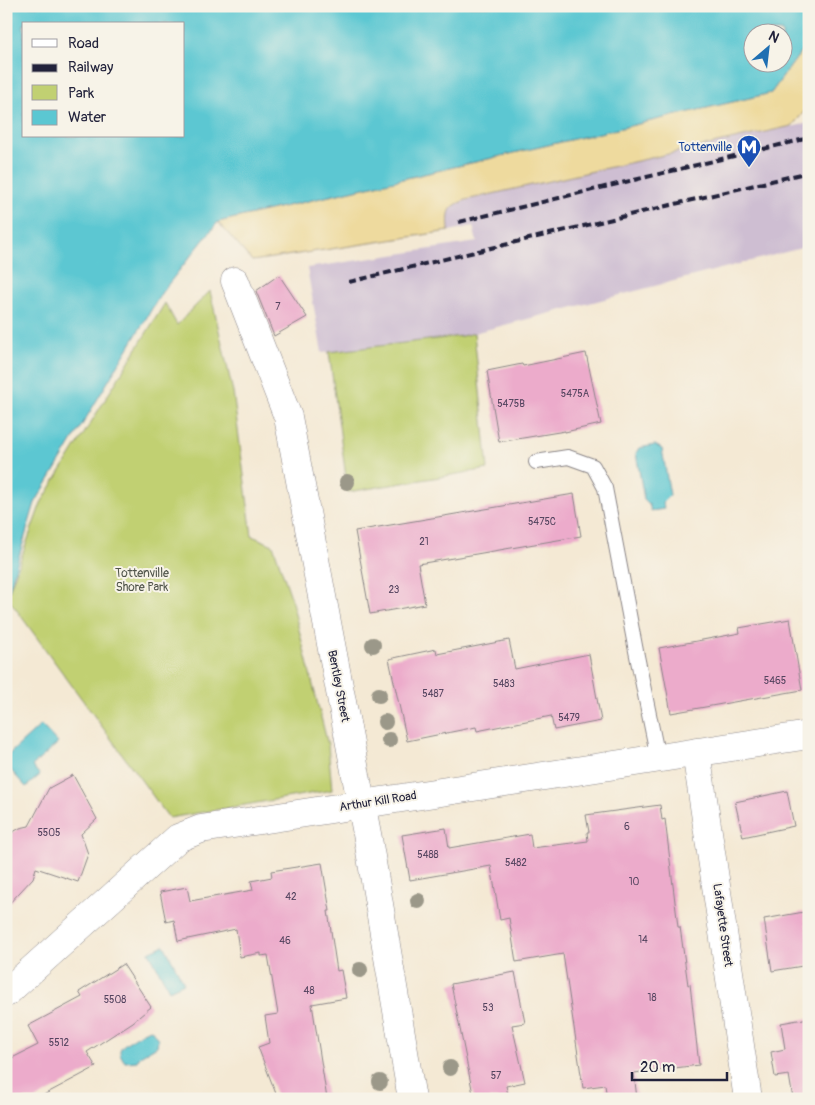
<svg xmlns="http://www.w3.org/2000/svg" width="815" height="1105" viewBox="0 0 815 1105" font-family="Pangolin,sans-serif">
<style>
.industrial{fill:#cebed2}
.green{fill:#c1d072;stroke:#727956}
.sand{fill:#eeda9e;stroke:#887e6c}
.water{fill:#5bc7d2;stroke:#3e7486;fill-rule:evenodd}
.building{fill:#ecabcb}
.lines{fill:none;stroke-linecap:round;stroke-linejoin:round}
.lane-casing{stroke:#8b8688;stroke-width:16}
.street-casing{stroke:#8b8688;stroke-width:29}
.lane{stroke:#fff;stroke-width:14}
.street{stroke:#fff;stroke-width:28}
.rail{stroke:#22223b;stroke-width:4;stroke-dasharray:8 4;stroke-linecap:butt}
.tree{fill:#9b9889}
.labels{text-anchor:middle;stroke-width:4;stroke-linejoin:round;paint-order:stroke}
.number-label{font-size:10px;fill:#54445f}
.transit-label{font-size:12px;fill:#164399;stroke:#f7f3e8;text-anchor:end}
.park-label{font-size:12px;fill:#52564c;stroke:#f7f3e8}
.street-label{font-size:12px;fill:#22223b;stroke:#f7f3e8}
</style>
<rect width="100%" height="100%" fill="#f7f3e8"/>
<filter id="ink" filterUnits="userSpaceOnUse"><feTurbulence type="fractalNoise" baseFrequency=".02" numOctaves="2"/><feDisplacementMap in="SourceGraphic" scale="10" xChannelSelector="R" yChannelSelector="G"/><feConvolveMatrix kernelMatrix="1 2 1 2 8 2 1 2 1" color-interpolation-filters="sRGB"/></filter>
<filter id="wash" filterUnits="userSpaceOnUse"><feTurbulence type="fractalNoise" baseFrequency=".0096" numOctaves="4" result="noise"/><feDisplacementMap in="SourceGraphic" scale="20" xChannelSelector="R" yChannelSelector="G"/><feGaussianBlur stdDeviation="1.12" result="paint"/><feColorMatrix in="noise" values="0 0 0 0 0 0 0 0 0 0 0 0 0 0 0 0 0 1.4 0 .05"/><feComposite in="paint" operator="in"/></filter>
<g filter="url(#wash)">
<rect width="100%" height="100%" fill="#f4e9d4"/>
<path class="industrial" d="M809 123V246L462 336 322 353 307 268 477 242 473 226 449 231 448 215 450 209 457 203 567 176Z"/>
<path class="green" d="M210 291 233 392 252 536 273 545 290 594 328 745 332 790 169 818 7 597 41 503 165 303 177 325Z
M474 333 488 469 348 492 329 352 462 336Z"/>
<path class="sand" d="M809 41V106L792 126 466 200C447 207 448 212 449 231L252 261 218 222 771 93Z"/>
<path class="water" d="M6 6H809V41L771 93 218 222 162 292 35 503 6 600ZM24 24H184V136H24ZM752 32H782V62H752Z
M655 445 662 449 670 495 663 502 664 509 651 511 649 504 644 499 636 453 639 448Z
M41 725 58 743 32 766 40 775 26 787 6 765V757Z
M164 945 184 983 169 990 149 952Z
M151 1029 158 1039 157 1046 140 1056 137 1061 125 1062C116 1050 120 1047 131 1040 138 1036 142 1031 151 1029Z"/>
<g id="blocks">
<path class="building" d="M279 275 307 317 274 336 256 291Z
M586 353 601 424 565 432V431L499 442 487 371 522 364 523 366Z
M574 494 581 536 418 564 425 604 370 614 355 531Z
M790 619 802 690 671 713 659 648 740 633 739 628Z
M509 640 515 669 589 654 601 721 554 730 551 716 477 731 476 727 407 741 389 659 436 649 437 654Z
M73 775 97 819 81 834 88 854 78 882 36 868 33 878 6 907V836L20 828 29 826 49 788Z
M787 791 794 826 743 837 735 802Z
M660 805 662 820 665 819 678 927H680L688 985 690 984 699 1065 634 1073 637 1099H607L605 1085 583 1088 563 954 516 962 509 918 500 920 491 866 410 880 402 835 446 828 449 848 530 834 532 848 588 841 587 832H589L586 815Z
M322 863 330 911H328L337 971 341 970 346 998 312 1004 327 1099H278L258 1047 269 1043 265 1016 278 1014 268 955 261 956V953L240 957 236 929 178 941 174 920 166 922 160 892 187 887 190 901 253 890 251 881 272 877 271 871Z
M804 912 809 943V965L772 971 764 919Z
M123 964 151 1007 133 1022 87 1052 96 1067 36 1099H6V1061L38 1045 28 1026 82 997 79 992Z
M515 972 525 1023 512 1025 525 1082 506 1086 509 1099H474L451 984Z
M809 1018V1099H793L789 1075 775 1077 771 1052 785 1049 781 1023Z"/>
</g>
</g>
<g filter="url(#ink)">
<use href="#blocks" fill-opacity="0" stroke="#8b8688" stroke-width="1"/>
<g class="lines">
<defs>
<path id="lane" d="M536 462 568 457 593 466 605 488 636 651 658 758"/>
<path id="street" d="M235 281 288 417 368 839 412 1099
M696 752 748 1099
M6 993 178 838 201 829 809 735"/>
</defs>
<use href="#lane" class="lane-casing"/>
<use href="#street" class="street-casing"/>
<use href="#lane" class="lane"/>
<use href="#street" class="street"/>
<path class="rail" d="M459 222 809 138
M349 282 809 172"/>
</g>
<g class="tree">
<circle cx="347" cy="482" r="8"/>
<circle cx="373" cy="645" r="8"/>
<circle cx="379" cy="695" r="8"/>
<circle cx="385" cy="722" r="8"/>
<circle cx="389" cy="740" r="8"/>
<circle cx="418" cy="901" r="8"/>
<circle cx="360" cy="970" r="8"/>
<circle cx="450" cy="1068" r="8"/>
<circle cx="380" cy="1082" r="8"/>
</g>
</g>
<defs>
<symbol id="metro-pin" viewBox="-11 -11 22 30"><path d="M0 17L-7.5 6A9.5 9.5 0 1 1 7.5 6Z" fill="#1a4fb4" stroke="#f7f3e8"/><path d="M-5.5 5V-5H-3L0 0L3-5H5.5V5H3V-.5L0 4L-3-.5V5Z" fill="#fff"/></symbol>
</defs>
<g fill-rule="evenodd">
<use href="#metro-pin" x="735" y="133" width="28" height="38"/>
</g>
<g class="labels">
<g class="number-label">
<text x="278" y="310">7</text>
<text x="575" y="397">5475A</text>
<text x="511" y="407">5475B</text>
<text x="542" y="525">5475C</text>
<text x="424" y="545">21</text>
<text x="394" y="593">23</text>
<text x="775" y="684">5465</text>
<text x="504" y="687">5483</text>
<text x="433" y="697">5487</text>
<text x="569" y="721">5479</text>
<text x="627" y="830">6</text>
<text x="49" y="836">5505</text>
<text x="428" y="858">5488</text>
<text x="516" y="866">5482</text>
<text x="634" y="885">10</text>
<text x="291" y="900">42</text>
<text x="643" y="943">14</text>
<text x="285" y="944">46</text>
<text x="309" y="994">48</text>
<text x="652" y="1001">18</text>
<text x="115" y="1003">5508</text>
<text x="488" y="1011">53</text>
<text x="59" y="1046">5512</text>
<text x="496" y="1079">57</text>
</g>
<g class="transit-label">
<text x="732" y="151">Tottenville</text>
</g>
<g class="park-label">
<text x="142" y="577">Tottenville<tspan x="142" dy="14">Shore Park</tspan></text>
</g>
<g class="street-label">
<text transform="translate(339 686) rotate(79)" y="4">Bentley Street</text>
<text transform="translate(378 801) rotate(-9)" y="4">Arthur Kill Road</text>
<text transform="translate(723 925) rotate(82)" y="4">Lafayette Street</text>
</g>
</g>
<rect width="815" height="1105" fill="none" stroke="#f7f3e8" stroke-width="25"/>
<rect x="22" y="22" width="162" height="115" fill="#f7f3e8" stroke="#a29fa3"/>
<rect x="32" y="39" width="25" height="8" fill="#ffffff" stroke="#a29fa3"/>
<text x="68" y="48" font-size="15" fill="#22223b">Road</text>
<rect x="32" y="64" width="25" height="8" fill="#22223b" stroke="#a29fa3"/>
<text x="68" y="72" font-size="15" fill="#22223b">Railway</text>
<rect x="32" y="85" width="25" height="15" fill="#c1d072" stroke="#a29fa3"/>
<text x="68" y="98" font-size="15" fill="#22223b">Park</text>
<rect x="32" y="110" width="25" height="15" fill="#5bc7d2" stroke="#a29fa3"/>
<text x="68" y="122" font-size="15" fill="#22223b">Water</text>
<g transform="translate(768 48) rotate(28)"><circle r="24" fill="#f7f3e8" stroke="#a29fa3"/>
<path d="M0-4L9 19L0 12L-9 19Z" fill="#1f6fb2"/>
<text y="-8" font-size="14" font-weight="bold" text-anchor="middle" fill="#22223b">N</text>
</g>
<path d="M632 1072v8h95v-8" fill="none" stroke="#22223b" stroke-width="2.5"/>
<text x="640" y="1072" font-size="15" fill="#22223b" stroke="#f7f3e8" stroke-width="4" paint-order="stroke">20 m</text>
</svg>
